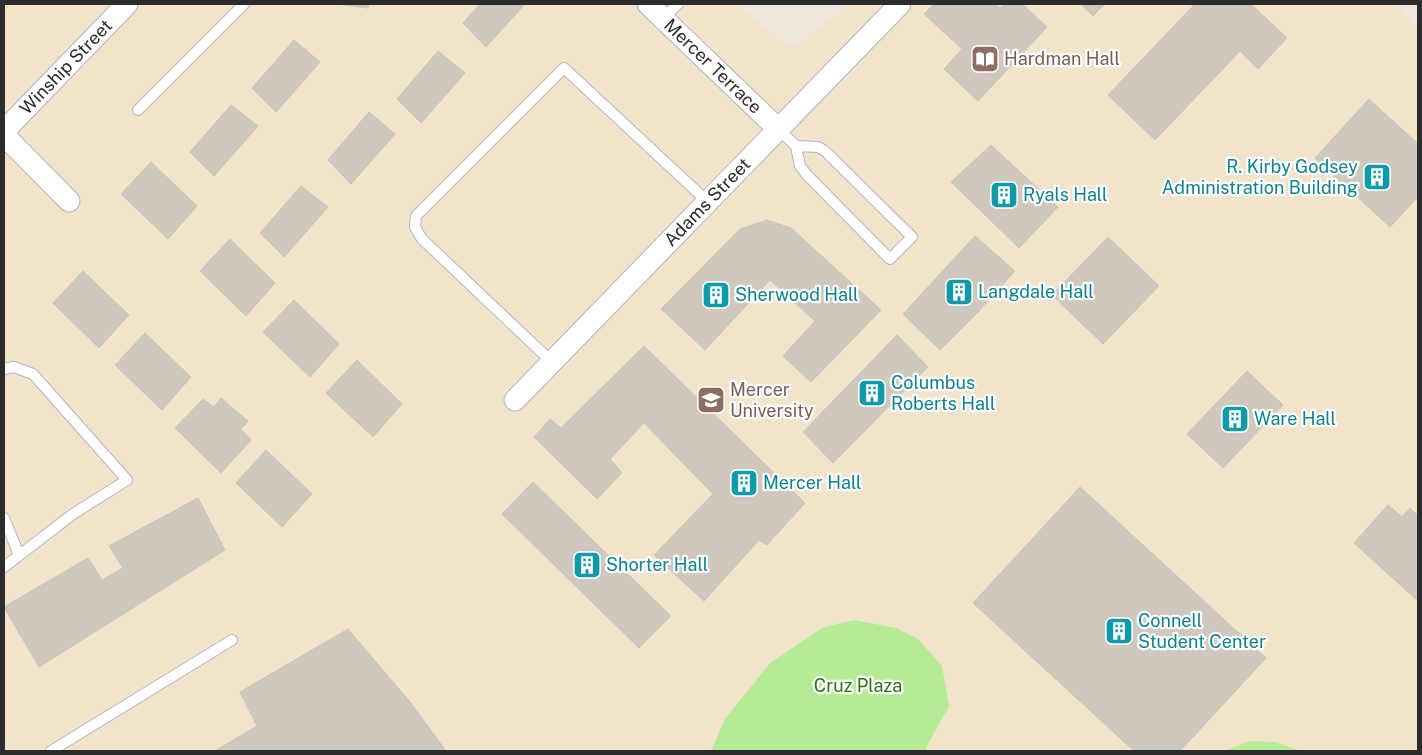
<svg xmlns="http://www.w3.org/2000/svg" width="1422" height="755" viewBox="0 0 1422 755" font-family="'Public Sans',sans-serif">
<style>
.education{fill:#f2e4cb}
.green{fill:#b5eb94}
.building{fill:#cec8be;stroke:#cbc3b6}
.lines{fill:none;stroke-linecap:round;stroke-linejoin:round}
.service-casing{stroke:#b1b5c1;stroke-width:12}
.minor-casing{stroke:#b1b5c1;stroke-width:23}
.service{stroke:#fff;stroke-width:10}
.minor{stroke:#fff;stroke-width:21}
.labels{text-anchor:middle;stroke-width:4.5;stroke-linejoin:round;paint-order:stroke}
.education-label{font-size:18px;fill:#785e54;stroke:#fff;text-anchor:start}
.street-label{font-size:18px;fill:#2c2c2c;stroke:#fff}
.culture-label{font-size:18px;fill:#0d838f;stroke:#fff;text-anchor:start}
.park-label{font-size:18px;fill:#2a7312;stroke:#fff}
</style>
<rect width="100%" height="100%" fill="#efe7dd"/>
<path class="education" d="M4 4H736L792 48 851 4H1394L1418 28V751H4Z"/>
<path class="green" d="M854 620 896 628 918 639 942 666 949 706 927 746 926 751H711L725 719 770 663 822 628Z
M1250 741 1275 742 1301 751H1224Z"/>
<path class="building" d="M337 4H369L368 8Z
M480 4H525L486 47 463 23Z
M934 4H995L1000 8 1004 4H1022L1047 27 978 101 944 69 962 49 924 14Z
M1081 4H1105L1093 16Z
M1195 4H1251L1287 38 1258 69 1240 51 1155 140 1108 95Z
M294 40 320 62 276 112 252 88Z
M438 51 465 73 421 123 397 99Z
M1369 99 1418 144V197L1390 227 1315 158Z
M231 105 258 126 214 176 190 152Z
M369 112 395 134 351 184 328 160Z
M991 145 1058 207 1019 248 951 182Z
M151 162 197 206 168 239 121 194Z
M301 186 328 207 284 257 260 233Z
M767 220 791 228 881 310 811 382 783 356 815 321 770 280 705 350 661 309 740 229Z
M975 236 1015 271 977 313 940 350 903 314Z
M1108 237 1159 286 1103 344 1052 295Z
M230 239 275 283 246 316 200 271Z
M83 271 129 315 99 348 53 303Z
M294 300 339 344 310 377 263 332Z
M145 333 191 377 162 410 115 365Z
M897 335 928 367 833 463 803 432Z
M644 346 805 503 767 545 759 540 704 601 654 555 713 494 644 423 610 459 622 473 597 499 534 437 550 419 561 428Z
M357 360 402 404 373 437 326 393Z
M1247 371 1283 405 1223 468 1187 434Z
M221 398 248 421 241 429 251 440 221 473 175 428 203 399 214 407Z
M266 450 312 494 282 527 236 483Z
M533 482 671 616 639 648 502 514Z
M1080 487 1266 658 1180 751H1134L973 603Z
M198 498 225 550 39 667 4 607 88 558 102 580 123 568 109 546Z
M1388 505 1402 517 1410 508 1418 516V601L1354 543Z
M348 629 410 702 446 751H215L257 726 240 692Z"/>
<g class="lines">
<defs>
<path id="service" d="M663 18 678 4
M138 110 244 4
M778 129 796 146 800 166 807 175 890 259 912 237 825 151 818 147 796 146
M552 362 422 239 415 227 416 216 564 68 708 202
M4 369 14 367 33 374 127 480 73 514 4 567
M4 518 19 555
M51 751 232 640"/>
<g id="minor">
<path id="s1" d="M648 4 778 129"/>
<path id="s2" d="M4 131 127 4"/>
<path d="M4 135 69 201"/>
<path id="s3" d="M515 400 900 4"/>
</g>
</defs>
<use href="#service" class="service-casing"/>
<use href="#minor" class="minor-casing"/>
<use href="#service" class="service"/>
<use href="#minor" class="minor"/>
</g>
<defs>
<symbol id="library-square" viewBox="-11 -11 22 22"><rect x="-9" y="-9" width="18" height="18" rx="4" fill="#8d6e63" stroke="#fff"/><path d="M-6-4Q-3-5.5-.7-3.5V5Q-3 3-6 4ZM6-4Q3-5.5 .7-3.5V5Q3 3 6 4Z" fill="#fff"/></symbol>
<symbol id="building-square" viewBox="-11 -11 22 22"><rect x="-9" y="-9" width="18" height="18" rx="4" fill="#0f9aa8" stroke="#fff"/><path d="M-4-6H4V6H1V3H-1V6H-4ZM-2.5-4.3h1.7v1.8h-1.7ZM.8-4.3h1.7v1.8H.8ZM-2.5-1h1.7V.8h-1.7ZM.8-1h1.7V.8H.8Z" fill="#fff"/></symbol>
<symbol id="university-square" viewBox="-11 -11 22 22"><rect x="-9" y="-9" width="18" height="18" rx="4" fill="#8d6e63" stroke="#fff"/><path d="M0-5L7-2L0 1L-7-2ZM-4 1L0 2.5L4 1V4Q0 6-4 4Z" fill="#fff"/></symbol>
</defs>
<g fill-rule="evenodd">
<use href="#library-square" x="969" y="43" width="32" height="32"/>
<use href="#building-square" x="1361" y="161" width="32" height="32"/>
<use href="#building-square" x="988" y="179" width="32" height="32"/>
<use href="#building-square" x="943" y="276" width="32" height="32"/>
<use href="#building-square" x="700" y="279" width="32" height="32"/>
<use href="#building-square" x="856" y="377" width="32" height="32"/>
<use href="#university-square" x="695" y="384" width="32" height="32"/>
<use href="#building-square" x="1219" y="403" width="32" height="32"/>
<use href="#building-square" x="728" y="467" width="32" height="32"/>
<use href="#building-square" x="571" y="549" width="32" height="32"/>
<use href="#building-square" x="1103" y="615" width="32" height="32"/>
</g>
<g class="labels">
<g class="education-label">
<text x="1004" y="65">Hardman Hall</text>
<text x="730" y="396">Mercer<tspan x="730" dy="21">University</tspan></text>
</g>
<g class="street-label">
<text dy="6" stroke="none"><textPath href="#s1" startOffset="90">Mercer Terrace</textPath></text>
<text dy="6" stroke="none"><textPath href="#s2" startOffset="89">Winship Street</textPath></text>
<text dy="6" stroke="none"><textPath href="#s3" startOffset="276">Adams Street</textPath></text>
</g>
<g class="culture-label">
<text x="1358" y="173" text-anchor="end">R. Kirby Godsey<tspan x="1358" dy="21">Administration Building</tspan></text>
<text x="1023" y="201">Ryals Hall</text>
<text x="978" y="298">Langdale Hall</text>
<text x="735" y="301">Sherwood Hall</text>
<text x="891" y="389">Columbus<tspan x="891" dy="21">Roberts Hall</tspan></text>
<text x="1254" y="425">Ware Hall</text>
<text x="763" y="489">Mercer Hall</text>
<text x="606" y="571">Shorter Hall</text>
<text x="1138" y="627">Connell<tspan x="1138" dy="21">Student Center</tspan></text>
</g>
<g class="park-label">
<text x="858" y="692">Cruz Plaza</text>
</g>
</g>
<rect width="1422" height="755" fill="none" stroke="#2c2c2c" stroke-width="10"/>
</svg>
